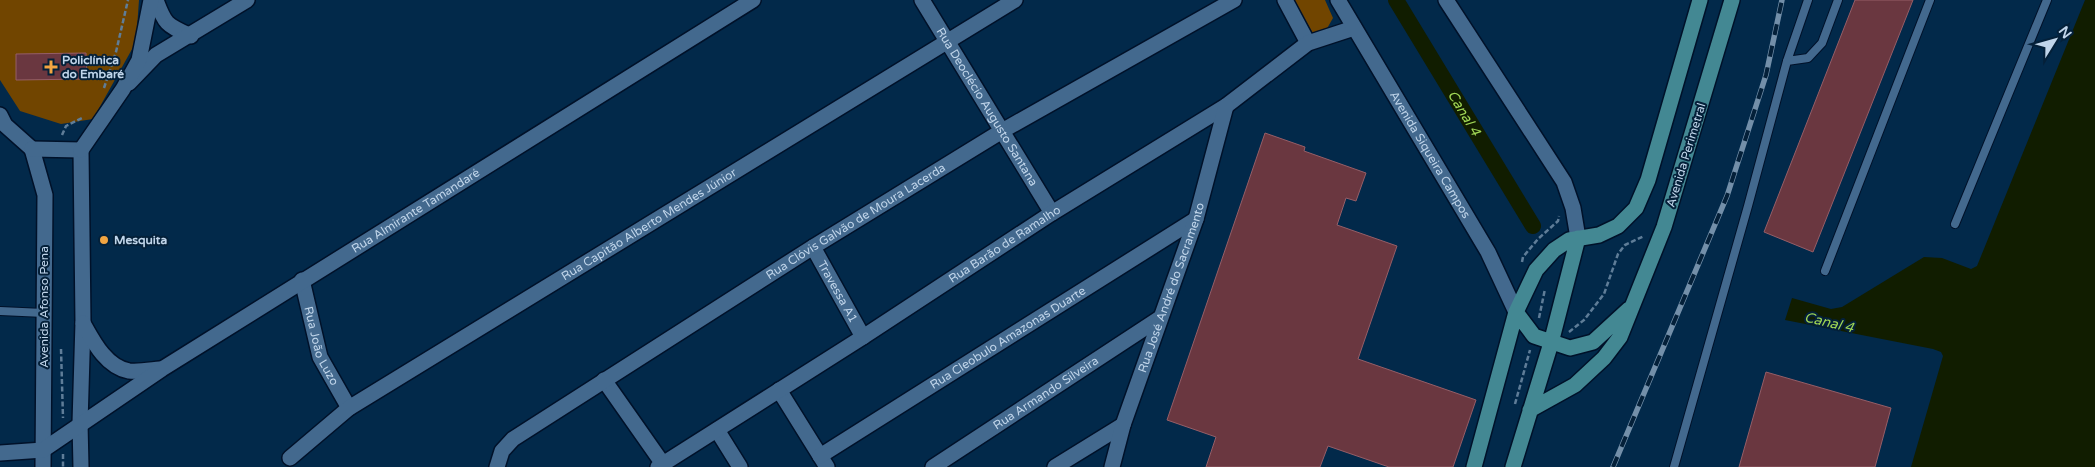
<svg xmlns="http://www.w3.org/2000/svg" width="2095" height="467" viewBox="0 0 2095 467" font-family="'Varela Round',sans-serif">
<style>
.green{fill:#714500}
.water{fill:#111d00}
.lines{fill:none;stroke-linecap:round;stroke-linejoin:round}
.canal{stroke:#111d00;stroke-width:16}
.building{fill:#6a3740;stroke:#955e67}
.lane-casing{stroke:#001129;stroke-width:10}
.street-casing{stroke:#001129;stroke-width:18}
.secondary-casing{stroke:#001129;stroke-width:18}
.primary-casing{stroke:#001129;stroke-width:18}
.path{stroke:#5f7d98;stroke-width:2.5;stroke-dasharray:5 2.5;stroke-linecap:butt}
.lane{stroke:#43698e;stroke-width:8}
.street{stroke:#43698e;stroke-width:15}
.secondary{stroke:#43698e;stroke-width:15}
.primary{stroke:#438893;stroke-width:15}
.rail-casing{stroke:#738fa9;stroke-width:5.5}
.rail{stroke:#042039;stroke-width:4;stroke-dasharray:11;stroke-linecap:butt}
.poi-dot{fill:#f2a542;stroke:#042039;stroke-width:2}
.labels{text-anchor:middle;stroke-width:4;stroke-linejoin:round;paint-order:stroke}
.poi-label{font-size:12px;font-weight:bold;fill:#c0d5ea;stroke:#042039;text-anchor:start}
.street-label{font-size:12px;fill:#c0d5ea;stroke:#042039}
.water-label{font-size:14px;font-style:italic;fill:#a0d655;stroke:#042039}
</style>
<rect width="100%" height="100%" fill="#02294a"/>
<path class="green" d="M0 0H139L136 42 93 119 61 124 20 111 0 80Z
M1292 0H1325L1333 18 1325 32 1314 35Z"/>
<path class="water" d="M2085 0H2095V467H1911L1943 356 1941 352 1933 349 1785 320 1792 298 1831 309 1842 307 1924 257 1942 258 1971 269 1977 266Z"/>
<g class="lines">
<path class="canal" id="s1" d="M1396 0 1533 226"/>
</g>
<path class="building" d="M1855 0H1913L1813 252 1764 232Z
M86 53 87 79 16 80V54Z
M1265 133 1305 147 1304 151 1366 173 1356 201 1346 198 1337 225 1397 246 1358 359 1476 400 1453 467H1389L1328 446 1320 467H1206L1216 437 1167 420Z
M1766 372 1891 408 1875 467H1739Z"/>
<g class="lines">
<defs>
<path id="lane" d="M1787 61 1808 58 1822 43 1838 0
M1955 224 2047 0
M1825 271 1930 0
M0 311 44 313
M1674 467 1748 206 1787 61 1808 0"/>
<g id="street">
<path d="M156 0C165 25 167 25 191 36"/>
<path id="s2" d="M922 0 1052 213"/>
<path d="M1285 0 1308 43"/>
<path d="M129 83 156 55 247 0"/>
<path id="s3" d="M813 247 863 337"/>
<path id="s4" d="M302 280 320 357 349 408"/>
<path d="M604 380 663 464"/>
<path d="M779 390 827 467"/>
<path d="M717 430 740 467"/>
<path id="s5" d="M820 456 1196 219"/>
<path id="s6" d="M290 458 349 408 1015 0"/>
<path id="s7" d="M497 467 502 451 513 439 813 247 1002 131 1234 0"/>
<path id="s8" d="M658 467 863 337 1052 213 1226 106 1308 43 1354 28"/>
<path id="s9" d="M933 467 1160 318"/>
<path d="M1055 467 1123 425"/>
<path id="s10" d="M1112 467 1123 425 1196 219 1226 106"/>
</g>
<g id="secondary">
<path id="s11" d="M1338 0 1488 252 1516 312"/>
<path d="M1446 0 1564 182 1573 208 1578 238"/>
<path d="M0 115 5 125 32 149"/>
<path d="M32 149 45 195 43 467"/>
<path d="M32 149 81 150"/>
<path d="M81 150 83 322 80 423 81 467"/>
<path d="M81 150 123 89 139 60 151 0"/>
<path d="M83 323C93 341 106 367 129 371 139 372 150 370 160 369"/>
<path id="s12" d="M0 453 43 450 162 369 753 0"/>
</g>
<path id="primary" d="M1516 312 1534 336 1570 348 1593 342 1629 309
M1530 410 1575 385 1604 358 1620 337 1664 227 1732 0
M1474 467 1516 312 1536 270 1554 250 1569 240 1599 235 1618 226 1636 208 1648 180 1700 0
M1513 467 1551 343 1578 238"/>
</defs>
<use href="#lane" class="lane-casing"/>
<use href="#street" class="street-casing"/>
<use href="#secondary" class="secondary-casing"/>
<use href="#primary" class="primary-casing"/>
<path class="path" d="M104 88 116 52 128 0
M62 135 66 126 84 117
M1522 262 1523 257 1538 239 1558 221 1559 216
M1539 318 1545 289
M1569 332 1584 320 1604 294 1618 254 1625 245 1644 236
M61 349 63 418
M1515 404 1530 350
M63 454V467"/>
<use href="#lane" class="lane"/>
<use href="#street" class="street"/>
<use href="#secondary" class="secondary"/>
<use href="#primary" class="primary"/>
<defs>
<path id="rail" d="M1613 467 1727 196 1766 75 1782 0"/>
</defs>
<use href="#rail" class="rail-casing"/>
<use href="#rail" class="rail"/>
</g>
<g class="poi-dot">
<path d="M48.5 59.5h5v5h5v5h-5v5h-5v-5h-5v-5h5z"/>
<circle cx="104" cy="240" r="5"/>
</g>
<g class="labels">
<g class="poi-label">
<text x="62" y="64">Policlínica<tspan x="62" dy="14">do Embaré</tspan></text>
<text x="114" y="244">Mesquita</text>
</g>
<g class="street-label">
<text dy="4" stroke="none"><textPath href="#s2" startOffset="125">Rua Deoclécio Augusto Santana</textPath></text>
<text dy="4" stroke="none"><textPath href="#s11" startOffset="180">Avenida Siqueira Campos</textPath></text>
<text transform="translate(1686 155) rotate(-73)" y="4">Avenida Perimetral</text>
<text dy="4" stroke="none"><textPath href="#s12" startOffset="486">Rua Almirante Tamandaré</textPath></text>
<text dy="4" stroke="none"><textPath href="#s7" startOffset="439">Rua Clóvis Galvão de Moura Lacerda</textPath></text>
<text dy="4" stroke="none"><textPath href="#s6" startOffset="429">Rua Capitão Alberto Mendes Júnior</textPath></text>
<text dy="4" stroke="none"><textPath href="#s8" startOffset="412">Rua Barão de Ramalho</textPath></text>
<text dy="4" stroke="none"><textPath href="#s10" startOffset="189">Rua José André do Sacramento</textPath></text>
<text dy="4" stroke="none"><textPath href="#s3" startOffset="51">Travessa A1</textPath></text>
<text transform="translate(44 307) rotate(-90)" y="4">Avenida Afonso Pena</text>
<text dy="4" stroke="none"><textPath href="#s5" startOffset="222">Rua Cleobulo Amazonas Duarte</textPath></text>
<text dy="4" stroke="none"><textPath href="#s4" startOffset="69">Rua João Luzo</textPath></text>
<text dy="4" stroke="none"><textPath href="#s9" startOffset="135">Rua Armando Silveira</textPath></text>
</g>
<g class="water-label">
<text dy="5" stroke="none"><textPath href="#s1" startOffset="132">Canal 4</textPath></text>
<text transform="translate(1829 322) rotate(13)" y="5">Canal 4</text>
</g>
</g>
<g transform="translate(2055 40) rotate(53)" stroke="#042039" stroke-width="4" paint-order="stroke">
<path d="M0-4L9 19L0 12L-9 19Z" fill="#c0d5ea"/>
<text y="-8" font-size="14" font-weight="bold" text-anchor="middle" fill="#c0d5ea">N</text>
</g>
</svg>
